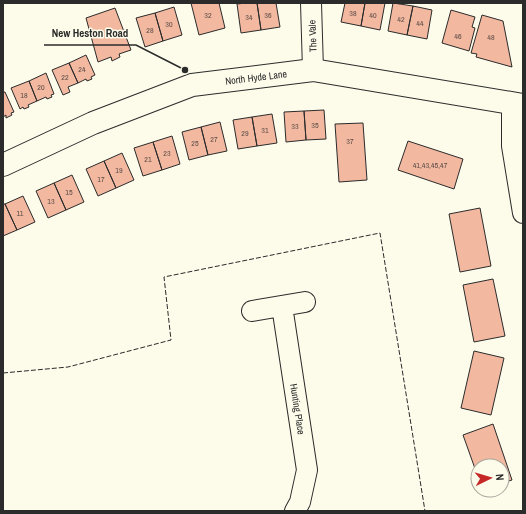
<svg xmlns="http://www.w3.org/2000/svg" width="526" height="514" viewBox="0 0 526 514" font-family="'Archivo Narrow',sans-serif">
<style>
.building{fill:#f2b8a0;stroke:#2b2b2b}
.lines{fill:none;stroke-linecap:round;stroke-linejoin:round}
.minor-casing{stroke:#2b2b2b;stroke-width:22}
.tertiary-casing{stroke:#2b2b2b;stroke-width:24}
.minor{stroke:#fdfbea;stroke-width:20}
.tertiary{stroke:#fdfbea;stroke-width:22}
.fence{stroke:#2b2b2b;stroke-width:1;stroke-dasharray:5 2;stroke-linecap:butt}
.labels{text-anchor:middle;stroke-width:3;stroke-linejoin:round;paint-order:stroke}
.number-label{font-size:8px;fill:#5d4e48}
.street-label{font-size:10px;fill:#2b2b2b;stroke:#fdfbea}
.leader{fill:none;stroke:#2b2b2b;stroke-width:1.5}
.callout-dot{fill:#2b2b2b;stroke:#fdfbea;stroke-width:1.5}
.callout-label{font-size:11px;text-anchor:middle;font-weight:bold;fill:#2b2b2b;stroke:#fdfbea;stroke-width:3;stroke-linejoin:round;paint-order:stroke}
</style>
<rect width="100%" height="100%" fill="#fdfbea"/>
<path class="building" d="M191 3H219L225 28 199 35Z
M246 3H257L261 30 241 33 237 4Z
M257 3H276L280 27 261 30Z
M345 3H365L361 26 341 22Z
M365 3H385L380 30 361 26Z
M393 3 413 6 407 35 388 31Z
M413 6 432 10 427 39 407 35Z
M174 7 182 35 163 41 155 13Z
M115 8 131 50 119 54 120 57 112 61 111 57 98 62 86 18Z
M451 10 475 17 472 27 475 28 469 51 442 43Z
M155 13 163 41 145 47 136 18Z
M482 15 503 21 512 67 476 57 477 54 471 53Z
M86 55 95 75 91 77 92 79 87 81 86 79 78 83 69 63Z
M69 63 78 83 68 87 70 92 63 95 52 70Z
M46 73 54 94 51 95 52 97 47 99 46 97 37 101 29 81Z
M29 81 37 101 28 105 29 107 24 109 23 107 20 109 11 88Z
M3 92H5L14 112 11 113 12 115 6 118V115L3 117Z
M324 110 326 139 306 140 304 111Z
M304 111 306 140 286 142 284 112Z
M272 114 277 143 257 146 252 117Z
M252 117 257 146 238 149 233 120Z
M220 122 227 151 208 155 201 127Z
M363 123 367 180 339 182 335 124Z
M201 127 208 155 189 160 182 132Z
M172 136 180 164 162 170 153 142Z
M408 141 463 159 454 189 398 170Z
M153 142 162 170 143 176 134 148Z
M122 153 134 180 116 188 104 161Z
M104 161 116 188 98 196 86 169Z
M72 175 84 202 66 210 54 183Z
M54 183 66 210 48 218 36 191Z
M23 196 35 222 17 230 5 204Z
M3 204H5L17 230 3 236Z
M480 208 491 266 460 272 449 214Z
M493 279 505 336 474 342 463 285Z
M474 351 504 358 491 415 461 408Z
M493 424 512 480 502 483V466H478V477L463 435Z"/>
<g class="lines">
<defs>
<path id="minor" d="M311 3 313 70
M512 104V146L523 213
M282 306 307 470 300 502 295 511
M252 311 305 302"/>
<path id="tertiary" d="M3 165 93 123 192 85 313 70 523 105"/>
</defs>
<use href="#minor" class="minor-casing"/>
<use href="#tertiary" class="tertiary-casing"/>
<use href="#minor" class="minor"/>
<use href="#tertiary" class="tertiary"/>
<path class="fence" d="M3 373 68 367 171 340 164 277 380 233 425 511"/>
</g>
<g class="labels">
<g class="number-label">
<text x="353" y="16">38</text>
<text x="208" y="18">32</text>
<text x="268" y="18">36</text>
<text x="373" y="18">40</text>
<text x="249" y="20">34</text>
<text x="401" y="22">42</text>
<text x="420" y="26">44</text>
<text x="169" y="27">30</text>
<text x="150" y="33">28</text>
<text x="458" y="39">46</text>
<text x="491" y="40">48</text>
<text x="82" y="72">24</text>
<text x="65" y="80">22</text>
<text x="41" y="90">20</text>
<text x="24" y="98">18</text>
<text x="315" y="128">35</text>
<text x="295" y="129">33</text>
<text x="265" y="133">31</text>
<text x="245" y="136">29</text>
<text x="214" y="142">27</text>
<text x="350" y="144">37</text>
<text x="195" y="146">25</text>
<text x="167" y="156">23</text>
<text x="148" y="162">21</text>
<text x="430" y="168">41,43,45,47</text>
<text x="119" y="173">19</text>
<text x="101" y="182">17</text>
<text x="69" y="195">15</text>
<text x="51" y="204">13</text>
<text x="20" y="216">11</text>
</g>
<g class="street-label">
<text transform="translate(312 36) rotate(-92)" y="4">The Vale</text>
<text transform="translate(256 77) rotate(-7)" y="4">North Hyde Lane</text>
<text transform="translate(298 409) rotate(81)" y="4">Hunting Place</text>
</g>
</g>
<path class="leader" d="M185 70L136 45H44"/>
<circle class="callout-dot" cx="185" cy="70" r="4"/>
<g class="callout-label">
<text x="90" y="37">New Heston Road</text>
</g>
<rect width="526" height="514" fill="none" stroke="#2b2b2b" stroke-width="8"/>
<g transform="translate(490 478) rotate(85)"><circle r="19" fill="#fdfbea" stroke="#a9a89e"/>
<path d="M0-3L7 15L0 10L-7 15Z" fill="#c62828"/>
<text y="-6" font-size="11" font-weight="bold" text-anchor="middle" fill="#2b2b2b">N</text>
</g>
</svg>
